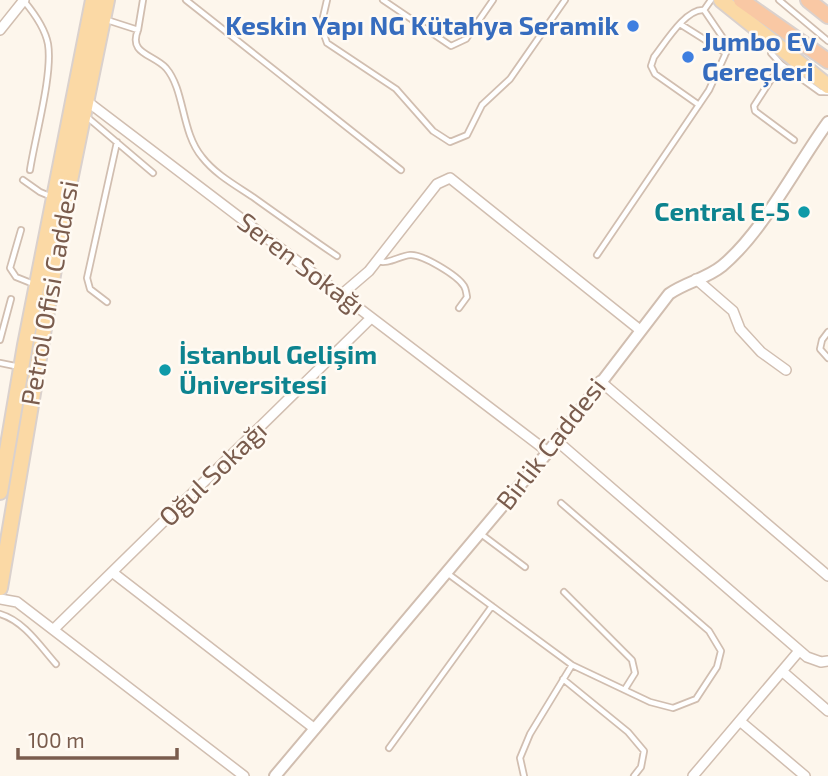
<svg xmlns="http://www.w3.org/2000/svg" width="828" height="776" viewBox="0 0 828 776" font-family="'Exo 2',sans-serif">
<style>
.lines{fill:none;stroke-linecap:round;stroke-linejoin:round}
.service-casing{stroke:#d1beb0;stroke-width:8}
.minor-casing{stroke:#d1beb0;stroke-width:12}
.tertiary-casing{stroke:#d1beb0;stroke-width:14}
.primary-casing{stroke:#dad1cd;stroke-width:18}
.trunk-casing{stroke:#dad1cd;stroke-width:18}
.service{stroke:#fff;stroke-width:4.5}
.minor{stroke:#fff;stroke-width:9}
.tertiary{stroke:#fff;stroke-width:10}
.primary{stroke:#fbd9a5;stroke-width:14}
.trunk{stroke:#f9c8a4;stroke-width:14}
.shop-dot{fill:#3f7fe0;stroke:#fffaf3;stroke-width:2.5}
.culture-dot{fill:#0f9aa8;stroke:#fffaf3;stroke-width:2.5}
.labels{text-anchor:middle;stroke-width:5;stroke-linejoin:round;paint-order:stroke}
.shop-label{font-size:26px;font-weight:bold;fill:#366cbe;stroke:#fffaf3;text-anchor:end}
.culture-label{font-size:26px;font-weight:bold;fill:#0d838f;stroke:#fffaf3;text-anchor:end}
.street-label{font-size:26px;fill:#7a5c4d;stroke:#fffaf3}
</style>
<rect width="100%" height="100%" fill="#fdf6ec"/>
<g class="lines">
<defs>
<path id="service" d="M186 0 401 170
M327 0 321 26 327 43 396 89 433 131 450 142 467 135 482 105 510 79 565 0
M383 0 451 46 466 39 493 0
M779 0 828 41
M24 1C34 13 45 28 48 44 53 74 35 137 30 170
M107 20 138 30 143 0
M680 24 726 53
M138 30C128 54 153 54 166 68 185 90 181 132 202 157 215 174 235 185 253 197 281 217 309 237 337 256
M771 45V53L781 64 820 92H828
M781 64 754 106 755 111 794 140
M699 105 655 74 651 66 654 57C665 43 686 8 704 10
M87 117 153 173
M23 180 40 192 52 197
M21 230 10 268 16 277 36 285
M597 255 709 90 725 55 723 38 704 10 711 0
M377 261C388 265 399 256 410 255 422 254 457 275 464 286 466 289 466 292 467 297L459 308
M107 302 90 289 87 278 117 142
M828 332 822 340 820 349 828 358
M0 340 11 299
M0 363 20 367
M481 534 525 567
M447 573 572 665 650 702 673 708 696 699 717 667 721 651 709 631 561 503
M564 592 632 660 635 673 625 689
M0 614C24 621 40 646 56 664
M563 679 628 732 644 751 641 767 634 776
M389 748 492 606
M524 776 520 758 530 734 572 665"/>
<path id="minor" d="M0 30 24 0
M88 102 548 452
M696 279 733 311 740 329 761 352 786 370
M341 295 369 271 437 184 450 178 640 330
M600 381 828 576
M557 441 807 657 821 662 828 661
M112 572 315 729
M0 599 17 602 244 776
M54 629 371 318
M783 672 828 711
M741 722 805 776
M693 776 799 651"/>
<path id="tertiary" d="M275 776 548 452 669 294C686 282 706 279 722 266 763 232 796 166 828 122"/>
<path id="primary" d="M721 0 828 86
M0 492 25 345 93 0
M0 588 64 210 107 0"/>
<path id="trunk" d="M741 0 828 61
M808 0 828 16"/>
</defs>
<use href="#service" class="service-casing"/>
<use href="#minor" class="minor-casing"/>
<use href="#tertiary" class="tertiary-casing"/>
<use href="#primary" class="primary-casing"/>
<use href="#trunk" class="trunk-casing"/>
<use href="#service" class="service"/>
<use href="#minor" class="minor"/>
<use href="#tertiary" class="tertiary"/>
<use href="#primary" class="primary"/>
<use href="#trunk" class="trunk"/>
</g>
<g class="shop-dot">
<circle cx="633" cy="26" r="7"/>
<circle cx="688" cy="57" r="7"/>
</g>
<g class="culture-dot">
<circle cx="804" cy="212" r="7"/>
<circle cx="165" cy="370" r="7"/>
</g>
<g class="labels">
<g class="shop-label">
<text x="619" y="35">Keskin Yapı NG Kütahya Seramik</text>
<text x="702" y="51" text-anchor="start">Jumbo Ev<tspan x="702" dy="30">Gereçleri</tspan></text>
</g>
<g class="culture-label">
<text x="790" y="221">Central E-5</text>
<text x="179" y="364" text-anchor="start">İstanbul Gelişim<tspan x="179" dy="30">Üniversitesi</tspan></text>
</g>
<g class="street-label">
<text transform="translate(301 264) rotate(37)" y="9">Seren Sokağı</text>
<text transform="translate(50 293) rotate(-80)" y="9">Petrol Ofisi Caddesi</text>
<text transform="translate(551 444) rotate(-52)" y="9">Birlik Caddesi</text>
<text transform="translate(213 474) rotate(-44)" y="9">Oğul Sokağı</text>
</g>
</g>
<path d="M18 748v10h159v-10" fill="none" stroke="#7a5c4d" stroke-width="3.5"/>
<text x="28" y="748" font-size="21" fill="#7a5c4d" stroke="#fffaf3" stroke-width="5" paint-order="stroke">100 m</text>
</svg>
